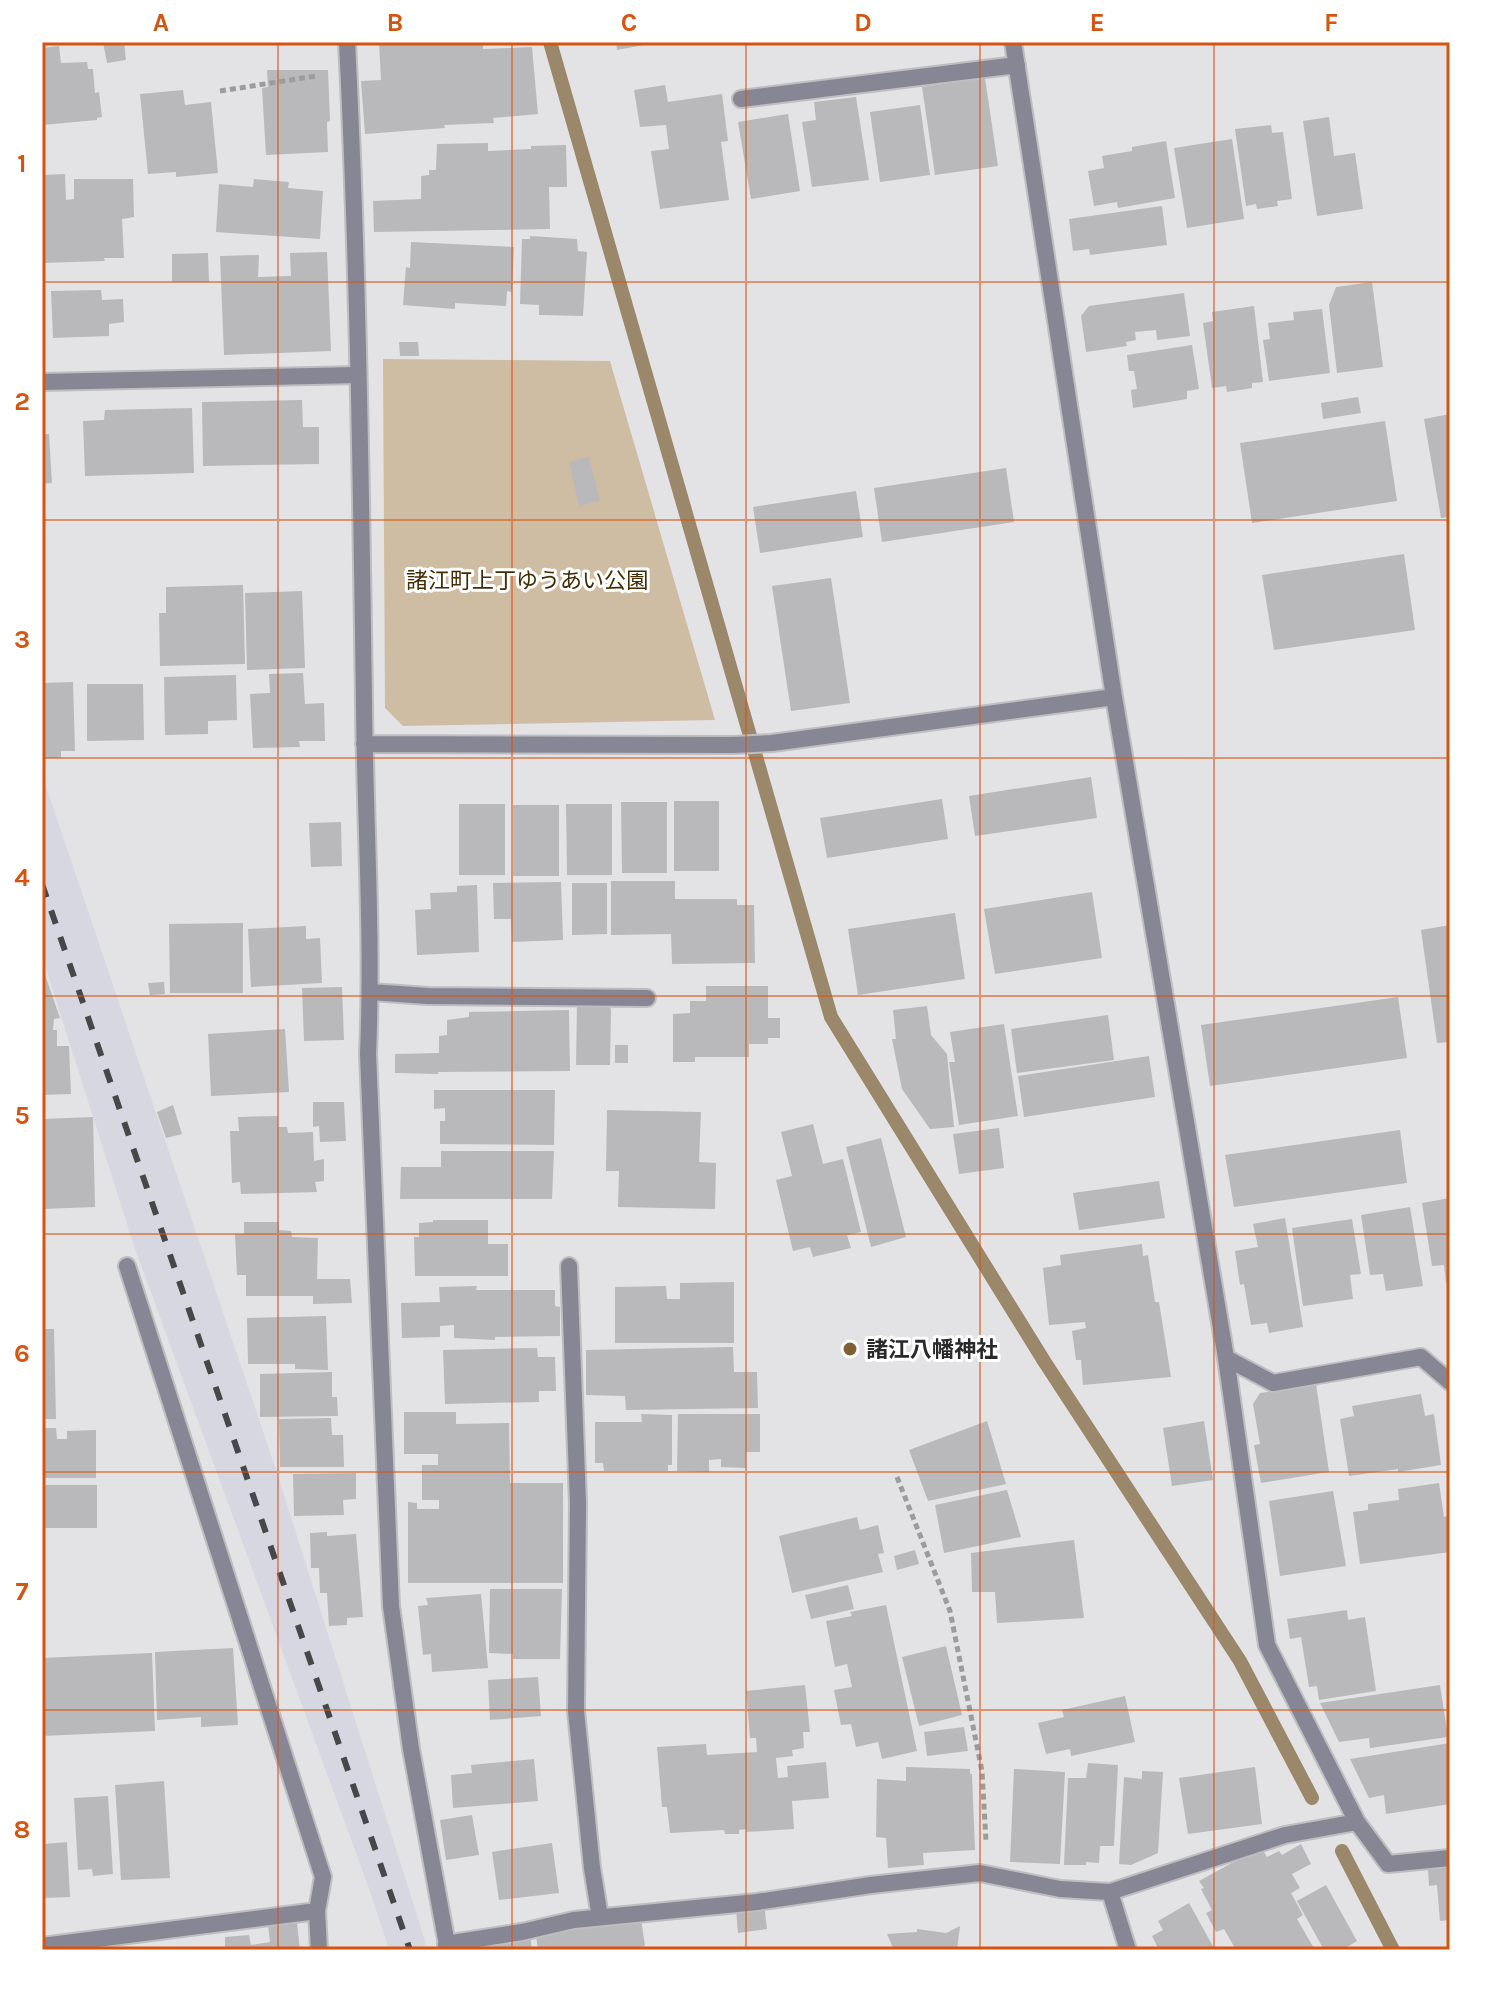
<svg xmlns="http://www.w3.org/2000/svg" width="1492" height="1992" viewBox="0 0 1492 1992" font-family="Karla,'Noto Sans JP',sans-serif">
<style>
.built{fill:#d7d7e1}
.green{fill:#cfbda3}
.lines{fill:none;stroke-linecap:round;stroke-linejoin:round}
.stream{stroke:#9b876a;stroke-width:14}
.building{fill:#b9b9bc}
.lane-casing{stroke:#bebec0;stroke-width:20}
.street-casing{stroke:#bebec0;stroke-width:20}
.path{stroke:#9c9c9e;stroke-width:5;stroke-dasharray:6 4;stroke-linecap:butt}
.lane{stroke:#878695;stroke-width:16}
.street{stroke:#878695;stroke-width:16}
.rail{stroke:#474749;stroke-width:6;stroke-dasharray:14 14;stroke-linecap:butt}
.grid{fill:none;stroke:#d5540f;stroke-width:2;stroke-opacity:0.55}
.poi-dot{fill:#7d6134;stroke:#fff;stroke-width:3}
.labels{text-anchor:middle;stroke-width:6;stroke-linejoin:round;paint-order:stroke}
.park-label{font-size:22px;fill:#422c03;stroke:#fff}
.poi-label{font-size:22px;font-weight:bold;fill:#29292a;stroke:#fff;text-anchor:start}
.neatline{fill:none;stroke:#d5540f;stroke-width:3}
.grid-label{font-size:26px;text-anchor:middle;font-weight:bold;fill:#d5540f}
</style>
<rect width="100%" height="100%" fill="#e3e3e6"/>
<path class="built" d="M42 774 277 1473 428 1950H389L371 1894 134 1246 42 956Z"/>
<path class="green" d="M383 359 610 361 715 720 403 726 385 708Z"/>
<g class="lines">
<path class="stream" d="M550 42 831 1017 1044 1361 1240 1661 1312 1798
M1342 1851 1393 1950"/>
</g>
<path class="building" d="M103 42H124L126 60 107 63Z
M379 42H483V49L532 47 538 114 493 118 494 123 444 125 445 128 365 134 361 81 381 80Z
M616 42H654V43L617 50Z
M59 46 61 63 87 62 88 69H93L95 93 99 92 102 117 97 118V120L42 125V48Z
M267 70H328L330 121 327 122 328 152 266 155 262 88 268 87Z
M985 78 998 166 935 175 922 87Z
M665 85 668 102 722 94 728 141 721 142 729 200 660 209 651 151 669 149 666 125 640 127 634 90Z
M183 90 185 105 211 102 218 173 176 177V172L148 174 140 94Z
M856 97 869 180 812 187 802 122 816 120 814 102Z
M920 105 930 175 880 182 870 112Z
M788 114 800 191 751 199 738 122Z
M1329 117 1334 156 1355 153 1363 209 1317 216 1303 121Z
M1271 125 1272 133 1283 132 1292 199 1277 201 1278 206 1257 209 1256 204 1246 206 1235 129Z
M1232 139 1244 219 1187 228 1174 148Z
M1166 141 1175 198 1118 208 1117 202 1094 206 1088 171 1104 168 1102 156 1132 151V147Z
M488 143V151L531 149V146L566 145 567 187H549L550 229 374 232 373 201 421 199V176L429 175V170H436L437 144Z
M65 174 66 200 74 199V179H133L134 217 122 219 124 258H104L105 261 42 263V175Z
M254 179 289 182 288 188 323 191 320 239 216 232 219 184 253 187Z
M1162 206 1167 245 1090 255 1089 249 1073 251 1069 219Z
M530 236 577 239 578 251 587 252 583 316 539 315V305L520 304 522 239H530Z
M411 242 514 247 512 292 507 291 506 306 455 303V309L403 305 406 267 410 268Z
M327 252 331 351 224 355 220 256 259 255 258 277 291 276 290 253Z
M208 253 209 282H172V254Z
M1372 282 1383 367 1337 373 1329 305 1336 287Z
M101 290 102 300 123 299 124 322 109 324V336L53 338 51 291Z
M1184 293 1190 336 1157 340 1156 330 1135 332 1136 340 1126 342 1127 346 1086 352 1081 316 1089 306Z
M1254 306 1263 382 1252 383V388L1227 392 1226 386 1212 388 1203 323 1213 321 1212 312Z
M1322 309 1330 373 1269 381 1263 340 1270 339 1268 323 1294 320 1293 312Z
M399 342H418L419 356H400Z
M1192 345 1199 389 1187 391V399L1133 408 1131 390 1137 389 1134 371H1129L1127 355Z
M1358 397 1361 413 1323 419 1321 403Z
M302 400 303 427H319V464L203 466 202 402Z
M192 408 194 473 85 476 83 421 104 420 105 410Z
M1450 414V517L1441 518 1424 419Z
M1385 421 1397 501 1252 523 1240 443Z
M42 434H49L52 483 42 484Z
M589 457 600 501 579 506 569 462Z
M1006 468 1014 522 882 542 874 488Z
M856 491 863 537 760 553 753 507Z
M1404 554 1415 630 1274 650 1262 575Z
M831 578 850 703 791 711 772 586Z
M243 585 245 664 160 666 159 613H166V587Z
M302 591 305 668 247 670 245 593Z
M303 673 305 704 324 703 325 741H299L300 747 253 748 250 694 270 693 269 674Z
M236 675 237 720 208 721V734L165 735 164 677Z
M73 682 75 751H61V758H42V683Z
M87 684H143L144 740 87 741Z
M1091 777 1097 818 975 836 969 796Z
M942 799 948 839 827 858 820 818Z
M674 801H719V871H674Z
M621 802H667V873H622Z
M459 804H505V875H459Z
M566 804H612V875H567Z
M513 805H559V876H513Z
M341 822 342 866 311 867 309 823Z
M611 881H675V899H737V905H754L755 963 672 964 671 934 611 935Z
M561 882 563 940 512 942 511 919H494L493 883Z
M572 883H607V934L572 935Z
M477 885 479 952 417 955 415 910 431 909 430 893 457 892V886Z
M1092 892 1102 958 995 974 984 909Z
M955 913 965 979 858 995 848 929Z
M243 923V993H170L169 924Z
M1450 925V1042L1437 1043 1421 930Z
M306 926V939L320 938 322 983 251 987 248 929Z
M42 966 60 1018 54 1019 53 1030H57V1046H69L71 1094 42 1095Z
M164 982 165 994 150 995 148 983Z
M706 986H768V1018H780V1038H768V1044H749V1057H695V1062H673V1014L690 1013V1001H706Z
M342 987 344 1040 304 1041 302 988Z
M1398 997 1407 1058 1210 1086 1201 1025Z
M577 1003H604L611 1009 610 1065H576Z
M927 1006 931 1035 947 1054 954 1127 930 1129 902 1089 892 1039H896L893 1010Z
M569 1010 570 1071 438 1072V1074L395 1073V1054L439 1053V1036L447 1035V1020L469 1017V1012Z
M1108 1015 1114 1060 1017 1073 1011 1029Z
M1004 1024 1018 1116 959 1125 949 1062H955L950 1032Z
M285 1029 289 1092 211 1096 208 1034Z
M615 1045H628V1063H615Z
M1149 1056 1155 1097 1024 1117 1018 1076Z
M434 1090H555L554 1145 440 1144V1121H445V1108L434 1109Z
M313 1102H344L346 1141 320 1142 319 1126 313 1127Z
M173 1105 182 1134 166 1138 157 1112Z
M607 1110 701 1112 699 1162 716 1163 715 1209 618 1207 619 1171H606Z
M278 1116V1127H287L288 1133 313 1132 314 1161 324 1159V1181L315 1182 317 1192 241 1194 240 1182 232 1183 230 1131H239L238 1117Z
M93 1117 95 1207 42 1209V1119Z
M813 1124 823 1164 843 1159 861 1232 847 1235 851 1248 813 1257 810 1247 793 1251 776 1180 792 1176 781 1132Z
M999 1128 1004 1168 959 1174 953 1134Z
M1400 1130 1407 1183 1234 1207 1225 1155Z
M881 1138 906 1237 871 1247 846 1147Z
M441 1151H554L552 1199H400L401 1167H441Z
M1159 1181 1165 1218 1079 1230 1073 1193Z
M1450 1198V1282L1446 1283 1444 1265 1432 1266 1422 1203Z
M1410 1207 1423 1286 1386 1291 1383 1274 1370 1275 1361 1215Z
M1285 1218 1303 1327 1269 1333 1267 1323 1251 1325 1244 1284 1240 1285 1235 1251 1258 1247 1253 1224Z
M1352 1219 1361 1274 1350 1275 1353 1299 1303 1306 1292 1228Z
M433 1220H488V1244H508V1276H415L414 1237H419V1223L433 1222Z
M244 1222H279V1230L291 1231 292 1237 318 1238 317 1279H350L352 1303 313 1304V1296H246V1275H237L235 1234H244Z
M1142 1244 1143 1256 1148 1255 1155 1302H1159L1171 1377 1083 1385 1081 1360H1076L1072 1331 1086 1328 1085 1322 1049 1325 1043 1268 1061 1265 1060 1255Z
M734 1282V1343H615V1287L666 1286 667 1299H680V1283Z
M477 1286 476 1290H555V1306L560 1307V1336L495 1337V1340L454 1338V1325L440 1326V1337L402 1338 401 1303 440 1302 439 1287Z
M326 1316 328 1370 295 1369V1364H248L247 1318Z
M42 1329H54L56 1419H42Z
M733 1347 734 1372H757L758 1408 626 1410 625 1396 586 1395V1350Z
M537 1348 538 1357H555L556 1391H539V1402L445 1404 443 1350Z
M332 1372V1397H337L338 1416 260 1417V1374Z
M1315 1377 1329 1472 1261 1483 1254 1445 1260 1444 1253 1404 1260 1393 1280 1390Z
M1421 1394 1425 1416 1434 1414 1441 1465 1398 1472V1469L1349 1476 1340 1419 1354 1416 1352 1406Z
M404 1412H456V1424L509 1423 510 1483H563V1583H408V1502L417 1503V1509H439V1500H422V1465H438V1454H404Z
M641 1414 672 1415V1465H668V1471H604L603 1463H595V1422H642Z
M678 1414H760V1452H746V1468L721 1467V1459L709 1460V1472L677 1471Z
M331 1418 332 1435H343L344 1467H280L279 1419Z
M987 1421 1006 1484 928 1501 909 1450Z
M1204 1421 1213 1480 1172 1486 1163 1428Z
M42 1428H56L57 1439H67V1431L96 1430V1478H42Z
M356 1473V1499L343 1500 344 1515 294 1516 293 1474Z
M1439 1483 1444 1517 1450 1515V1552L1360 1564 1353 1512 1368 1510V1504L1399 1500 1398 1489Z
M42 1485H97V1528H42Z
M1007 1490 1021 1537 944 1553 935 1505Z
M1333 1491 1346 1566 1280 1576 1269 1501Z
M857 1517 860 1530 878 1525 884 1553 878 1554 883 1572 792 1593 779 1536Z
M327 1532V1536L356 1534 363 1617 347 1618V1625L329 1626 327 1593H320L319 1568H311L310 1533Z
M1074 1540 1084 1618 997 1623 995 1592H972L971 1553Z
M915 1550 919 1564 897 1570 894 1556Z
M848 1585 854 1609 811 1619 805 1595Z
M490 1589H562L560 1659H513V1654L489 1653Z
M481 1594 488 1668 432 1672 431 1654 423 1655 418 1606 428 1605 426 1598Z
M886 1605 917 1751 882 1759 878 1742 856 1747 851 1724 841 1725 834 1690 852 1687 847 1664 835 1667 826 1621 852 1616 850 1612Z
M1347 1610 1348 1620 1365 1617 1376 1691 1319 1700 1317 1686 1309 1687 1301 1637 1290 1639 1287 1619Z
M946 1646 962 1715 919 1726 902 1657Z
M233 1648 238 1725 201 1727V1717L157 1720 155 1652Z
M152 1653 155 1731 42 1736V1658Z
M538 1677 541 1716 490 1720 488 1680Z
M805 1685 810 1732H803L804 1748 792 1750 793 1756 776 1758 778 1778 788 1777 787 1766 826 1762 829 1798 792 1801 794 1829 746 1832 747 1829 739 1830V1834H725L724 1830 670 1833 667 1807H662L657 1747 706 1744 707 1755 757 1752 756 1738H750L746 1691Z
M1440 1685 1448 1737 1370 1748 1369 1738 1339 1742 1320 1703Z
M1125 1696 1135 1742 1071 1756 1070 1749 1046 1754 1038 1723 1064 1717 1062 1710Z
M964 1727 968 1751 927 1756 924 1732Z
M1450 1743V1804L1386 1814 1384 1795 1369 1798 1350 1759Z
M534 1759 538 1801 453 1808 451 1775 472 1773 471 1765Z
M1088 1763 1118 1765 1114 1846H1100L1099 1863 1086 1862V1865H1064L1068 1778H1086Z
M906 1767 970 1769V1774H972L975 1850 923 1853 924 1865 888 1868 886 1838 876 1837 877 1779 906 1781Z
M1255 1767 1262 1824 1188 1834 1179 1778Z
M1014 1769 1065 1772 1060 1864 1010 1862Z
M1142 1771 1163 1772 1158 1853 1131 1865 1119 1864 1124 1777 1142 1779Z
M164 1781 170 1878 121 1880 115 1785Z
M108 1796 113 1874 93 1876 92 1869 78 1870 74 1798Z
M472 1815 479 1855 446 1860 440 1820Z
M67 1842 70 1897 42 1898V1849H44V1844Z
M552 1843 559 1893 499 1900 492 1852Z
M1301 1844 1311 1864 1292 1874 1300 1888 1291 1893 1303 1915 1297 1919 1315 1950H1236L1224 1929 1216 1932 1206 1913 1212 1910 1201 1889 1204 1888 1199 1881 1261 1847 1267 1857 1279 1851 1282 1855Z
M1450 1852V1920L1440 1921 1437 1885 1429 1886 1427 1853Z
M1326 1885 1357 1941 1342 1950H1324L1297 1901Z
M763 1895 767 1929 738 1933 735 1899Z
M1189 1903 1215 1950H1156L1158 1948 1152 1936 1163 1930 1158 1921Z
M640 1912 645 1946 622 1950H538L535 1929Z
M297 1923 300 1950H225V1937L249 1935 251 1945 270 1942 268 1925Z
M960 1926 957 1950H894L887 1934 917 1932V1929L946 1933Z
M529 1928 532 1950H482L480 1935Z"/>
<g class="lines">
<defs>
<path id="lane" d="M42 382 358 375"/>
<path id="street" d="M347 42C358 262 361 482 364 703 365 820 373 937 368 1054L391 1606 411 1749 448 1950
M1013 42 1114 697 1226 1358 1267 1645 1357 1822
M741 99 1017 65
M364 744 733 745 772 743 1114 697
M371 992 428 996 647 998
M127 1266 323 1877 317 1911
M569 1266 578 1503 576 1711 592 1868 600 1917
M1226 1358 1273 1383 1421 1357 1450 1382
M1110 1892 1128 1950
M446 1944 522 1932 574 1920 757 1902 871 1885 980 1873 1060 1889 1110 1892 1285 1835 1357 1822 1388 1864 1450 1858
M42 1946 317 1911 319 1950"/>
</defs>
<use href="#lane" class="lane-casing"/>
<use href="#street" class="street-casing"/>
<path class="path" d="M220 91 316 76
M897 1477 950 1611 982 1771 986 1841"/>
<use href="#lane" class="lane"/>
<use href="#street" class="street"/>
<path class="rail" d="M42 884 410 1950"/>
</g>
<path class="grid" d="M278 42V1950M512 42V1950M746 42V1950M980 42V1950M1214 42V1950M42 282H1450M42 520H1450M42 758H1450M42 996H1450M42 1234H1450M42 1472H1450M42 1710H1450"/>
<circle class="poi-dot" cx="850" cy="1349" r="8"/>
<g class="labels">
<g class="park-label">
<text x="527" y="588">諸江町上丁ゆうあい公園</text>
</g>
<g class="poi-label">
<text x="866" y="1357">諸江八幡神社</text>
</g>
</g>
<rect width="1492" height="1992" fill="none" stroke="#ffffff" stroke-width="88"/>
<rect x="44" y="44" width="1404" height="1904" class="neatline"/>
<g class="grid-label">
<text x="161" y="31">A</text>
<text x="395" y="31">B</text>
<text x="629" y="31">C</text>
<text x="863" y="31">D</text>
<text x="1097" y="31">E</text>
<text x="1331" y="31">F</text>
<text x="22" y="172">1</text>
<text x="22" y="410">2</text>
<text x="22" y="648">3</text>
<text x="22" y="886">4</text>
<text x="22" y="1124">5</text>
<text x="22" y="1362">6</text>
<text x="22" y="1600">7</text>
<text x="22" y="1838">8</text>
</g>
</svg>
